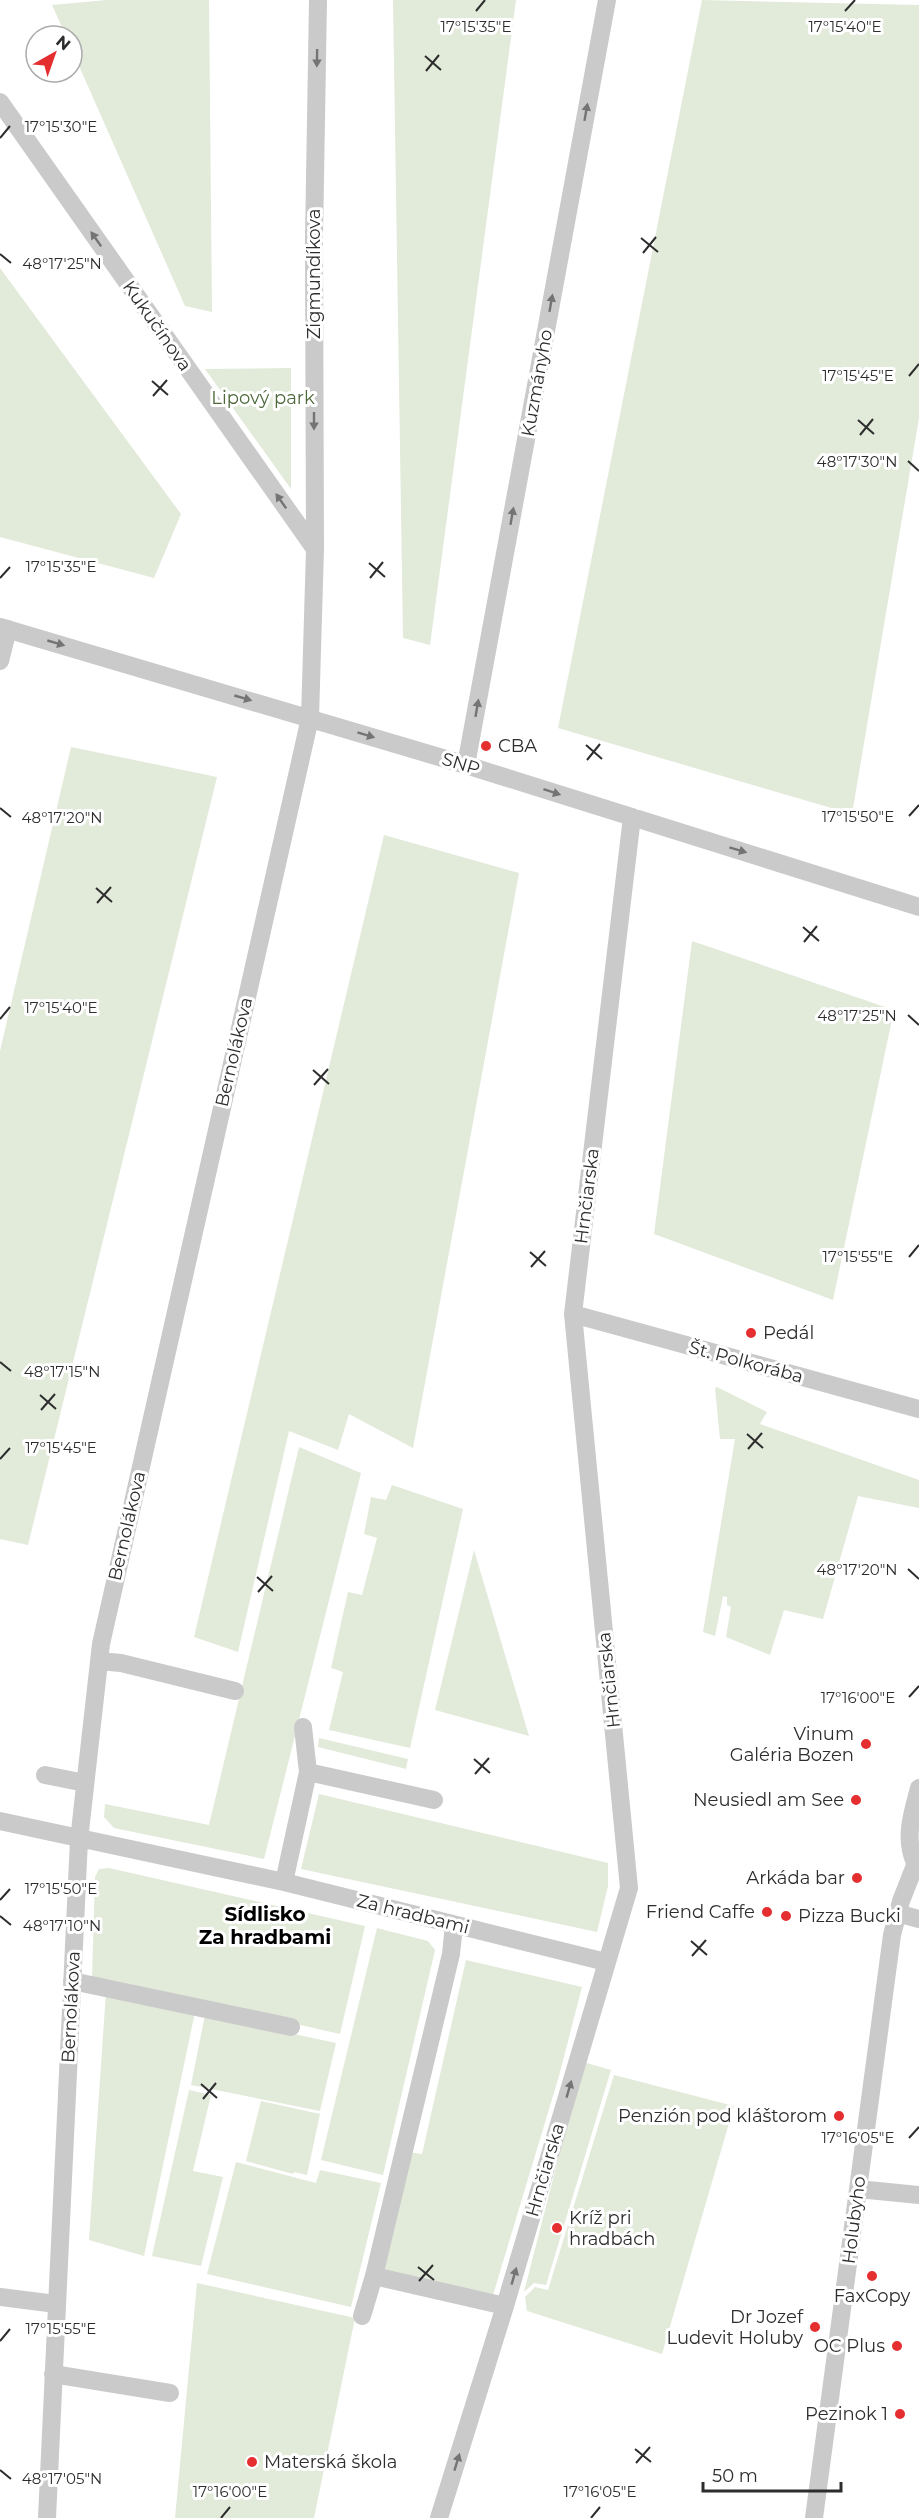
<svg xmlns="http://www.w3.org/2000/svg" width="919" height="2518" viewBox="0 0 919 2518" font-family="Montserrat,sans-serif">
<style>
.green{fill:#e2eada}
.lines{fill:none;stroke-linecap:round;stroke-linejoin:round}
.minor{stroke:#cacaca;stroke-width:18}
.oneway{fill:#747474}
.ticks{fill:none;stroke:#2d2d2d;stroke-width:2}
.poi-dot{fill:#e52e30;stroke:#fff;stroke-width:2}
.labels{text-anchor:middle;stroke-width:6;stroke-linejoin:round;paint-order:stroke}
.street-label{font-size:18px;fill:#2d2d2d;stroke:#fff}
.park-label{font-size:18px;fill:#4d683a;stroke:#fff}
.poi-label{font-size:18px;fill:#2d2d2d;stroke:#fff;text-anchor:end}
.neighbourhood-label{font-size:20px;font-weight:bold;fill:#000;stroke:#fff}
.ticks-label{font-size:15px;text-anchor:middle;fill:#2d2d2d;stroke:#fff;stroke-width:6;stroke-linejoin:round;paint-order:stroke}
</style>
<rect width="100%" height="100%" fill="#fff"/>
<path class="green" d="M107 0H209L212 312 185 306 72 50V36H66L52 5Z
M393 0H516L430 645 403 638Z
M702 0 919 5V418L852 814 558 728Z
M0 268 181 514 154 578 0 537Z
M291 368V489L205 369Z
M71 747 217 777 28 1545 0 1539V1051Z
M384 835 519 873 413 1448 349 1414 338 1450 289 1431 238 1652 194 1637Z
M692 941 894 1010 833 1300 654 1234Z
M717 1387 767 1412 760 1424 919 1480V1508L858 1496 823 1619 784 1610 770 1655 726 1637 731 1607 727 1605V1597L723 1596 715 1636 703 1632 735 1439H720L715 1388Z
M299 1447 361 1473 264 1859 114 1828 104 1817 105 1804 209 1825Z
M392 1485 463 1509 410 1748 329 1730 343 1672 331 1668 348 1592 362 1595 377 1538 364 1534 371 1497 386 1500Z
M474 1550 529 1736 435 1710Z
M319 1738 408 1759 406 1769 318 1747Z
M319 1794 608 1863V1886L597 1932 301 1869Z
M109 1868 365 1926 340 2034 92 1978 95 1877 99 1869Z
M377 1928 428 1941 435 1950 383 2175 321 2160Z
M466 1960 582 1987 559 2076 493 2295 385 2273 381 2260 407 2152 422 2154Z
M106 1992 195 2012 144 2256 89 2240Z
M205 2015 336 2043 320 2111 191 2085Z
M583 2062 611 2070 546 2285 534 2283 524 2292Z
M614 2075 734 2106 662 2354 527 2311 525 2297 535 2287 548 2290Z
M189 2090 211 2095 193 2171 223 2177 201 2266 152 2256Z
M261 2101 320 2114 307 2175 294 2172 293 2174 246 2161Z
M236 2162 316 2183 320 2170 381 2183 351 2307 207 2274Z
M197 2283 355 2318 314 2518H175Z"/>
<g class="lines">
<path class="minor" d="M0 102 315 549
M0 627 466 765 919 907
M0 661 8 629
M466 765 607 0
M573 1314 919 1409
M99 1661 121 1663 235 1691
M303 1727 308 1772
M45 1775 85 1783
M0 1821 284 1882 606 1962
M915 1863C904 1838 912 1814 919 1788
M284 1882 308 1772 434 1800
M897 1913 919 1919
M454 1925 451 1954 374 2276 505 2306
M72 1981 291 2027
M858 2189 919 2195
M0 2297 56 2304
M362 2316 374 2276
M53 2374 170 2393
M47 2518 79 1840 101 1644 310 718 315 549 314 238 318 0
M439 2518 505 2306 629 1888 573 1314 632 817
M814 2518 892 1935 901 1901 919 1855"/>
</g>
<defs><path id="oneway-solid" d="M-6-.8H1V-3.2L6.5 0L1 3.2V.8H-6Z" transform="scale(1.5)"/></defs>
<g class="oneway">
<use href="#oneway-solid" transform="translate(317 58) rotate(91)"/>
<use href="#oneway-solid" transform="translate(586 112) rotate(-80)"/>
<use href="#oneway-solid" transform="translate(96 239) rotate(-125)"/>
<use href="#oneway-solid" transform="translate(551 303) rotate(-80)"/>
<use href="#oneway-solid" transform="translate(314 421) rotate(90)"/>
<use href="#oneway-solid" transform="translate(281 501) rotate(-125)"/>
<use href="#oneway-solid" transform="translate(512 516) rotate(-80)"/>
<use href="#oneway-solid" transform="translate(56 643) rotate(16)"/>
<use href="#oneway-solid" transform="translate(243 698) rotate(16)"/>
<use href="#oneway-solid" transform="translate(477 708) rotate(-80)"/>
<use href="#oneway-solid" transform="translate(366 735) rotate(17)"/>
<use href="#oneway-solid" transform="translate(552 792) rotate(18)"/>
<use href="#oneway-solid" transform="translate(738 850) rotate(17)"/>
<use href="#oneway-solid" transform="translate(569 2089) rotate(-74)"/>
<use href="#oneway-solid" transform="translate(514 2276) rotate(-74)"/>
<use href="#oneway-solid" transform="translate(457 2462) rotate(-73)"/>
</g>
<path class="ticks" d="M476 11 485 0M845 11 855 0M425 56 441 70M426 71 439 55M0 138 10 126M641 238 658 252M643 253 656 237M0 254 11 263M909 376 919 364M152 381 168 395M153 396 167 380M858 420 874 434M860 435 873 419M908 461 919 471M369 563 385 577M0 578 10 567M370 578 383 562M586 745 602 759M587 760 600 744M0 808 11 817M909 816 919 805M96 888 112 902M97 903 111 887M803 927 819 941M804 942 817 926M908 1015 919 1025M0 1019 10 1007M313 1070 329 1084M314 1085 328 1069M530 1252 546 1266M909 1257 919 1245M531 1267 545 1251M0 1362 11 1371M40 1395 56 1409M41 1410 55 1394M747 1434 763 1448M748 1449 762 1433M0 1459 10 1448M908 1569 919 1579M257 1577 273 1591M258 1592 272 1576M909 1697 919 1686M474 1759 490 1773M475 1774 489 1758M0 1900 10 1889M0 1916 11 1925M691 1941 707 1955M692 1956 706 1940M201 2084 217 2098M203 2099 216 2083M909 2138 919 2127M418 2267 434 2280M419 2281 433 2265M0 2341 10 2329M635 2449 651 2462M636 2463 650 2447M0 2470 11 2479M221 2518 230 2507M591 2518 600 2507"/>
<g class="poi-dot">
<circle cx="486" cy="746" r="6"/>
<circle cx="751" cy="1333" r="6"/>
<circle cx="866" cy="1744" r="6"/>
<circle cx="856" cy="1800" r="6"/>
<circle cx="857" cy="1878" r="6"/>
<circle cx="767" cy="1912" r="6"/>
<circle cx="786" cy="1916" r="6"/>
<circle cx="839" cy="2116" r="6"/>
<circle cx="557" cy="2228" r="6"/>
<circle cx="872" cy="2276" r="6"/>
<circle cx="815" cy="2327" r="6"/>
<circle cx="897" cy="2346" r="6"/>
<circle cx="900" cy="2414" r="6"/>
<circle cx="252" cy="2462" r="6"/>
</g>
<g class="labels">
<g class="street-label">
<text transform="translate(314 274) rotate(-90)" y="6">Zigmundíkova</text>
<text transform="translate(157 326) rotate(55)" y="6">Kukučínova</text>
<text transform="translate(537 383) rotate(-80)" y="6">Kuzmányho</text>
<text transform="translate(461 764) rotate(17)" y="6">SNP</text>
<text transform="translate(234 1052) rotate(-77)" y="6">Bernolákova</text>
<text transform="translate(587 1196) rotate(-83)" y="6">Hrnčiarska</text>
<text transform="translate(746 1362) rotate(15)" y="6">Št. Polkorába</text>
<text transform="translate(127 1526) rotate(-77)" y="6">Bernolákova</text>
<text transform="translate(609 1680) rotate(-96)" y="6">Hrnčiarska</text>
<text transform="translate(413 1914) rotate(14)" y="6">Za hradbami</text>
<text transform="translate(71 2007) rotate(-87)" y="6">Bernolákova</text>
<text transform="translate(545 2170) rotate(-74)" y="6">Hrnčiarska</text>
<text transform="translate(854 2220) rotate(-83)" y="6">Holubyho</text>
</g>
<g class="park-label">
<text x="263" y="404">Lipový park</text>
</g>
<g class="poi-label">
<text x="498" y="752" text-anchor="start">CBA</text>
<text x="763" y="1339" text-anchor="start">Pedál</text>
<text x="854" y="1740">Vinum<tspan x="854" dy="21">Galéria Bozen</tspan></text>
<text x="844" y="1806">Neusiedl am See</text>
<text x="845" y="1884">Arkáda bar</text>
<text x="755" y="1918">Friend Caffe</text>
<text x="798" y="1922" text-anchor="start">Pizza Bucki</text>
<text x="827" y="2122">Penzión pod kláštorom</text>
<text x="569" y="2224" text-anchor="start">Kríž pri<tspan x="569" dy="21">hradbách</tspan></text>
<text x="872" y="2302" text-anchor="middle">FaxCopy</text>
<text x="803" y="2323">Dr Jozef<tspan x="803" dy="21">Ludevit Holuby</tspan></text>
<text x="885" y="2352">OC Plus</text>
<text x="888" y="2420">Pezinok 1</text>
<text x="264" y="2468" text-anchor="start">Materská škola</text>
</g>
<g class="neighbourhood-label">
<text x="265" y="1921">Sídlisko<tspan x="265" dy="23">Za hradbami</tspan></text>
</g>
</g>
<g class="ticks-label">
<text x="476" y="32">17°15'35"E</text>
<text x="845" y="32">17°15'40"E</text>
<text x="61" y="132">17°15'30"E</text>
<text x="62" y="269">48°17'25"N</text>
<text x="858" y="381">17°15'45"E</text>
<text x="857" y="467">48°17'30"N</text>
<text x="61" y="572">17°15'35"E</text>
<text x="858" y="822">17°15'50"E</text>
<text x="62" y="823">48°17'20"N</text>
<text x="61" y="1013">17°15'40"E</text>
<text x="857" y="1021">48°17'25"N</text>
<text x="858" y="1262">17°15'55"E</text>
<text x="62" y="1377">48°17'15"N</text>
<text x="61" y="1453">17°15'45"E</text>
<text x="857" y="1575">48°17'20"N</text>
<text x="858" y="1703">17°16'00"E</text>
<text x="61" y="1894">17°15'50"E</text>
<text x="62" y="1931">48°17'10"N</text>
<text x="858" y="2143">17°16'05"E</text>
<text x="61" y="2334">17°15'55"E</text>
<text x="62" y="2484">48°17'05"N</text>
<text x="230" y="2497">17°16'00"E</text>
<text x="600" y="2497">17°16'05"E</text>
</g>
<g transform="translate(54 54) rotate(40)"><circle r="28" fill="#ffffff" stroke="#ababab" stroke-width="1.5"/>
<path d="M0-4.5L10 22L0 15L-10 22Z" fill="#e52e30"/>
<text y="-9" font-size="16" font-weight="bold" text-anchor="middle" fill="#2d2d2d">N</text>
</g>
<path d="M703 2482v9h138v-9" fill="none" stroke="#2d2d2d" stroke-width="3"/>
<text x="712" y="2482" font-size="18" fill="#2d2d2d" stroke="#ffffff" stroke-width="4.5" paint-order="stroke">50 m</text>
</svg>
